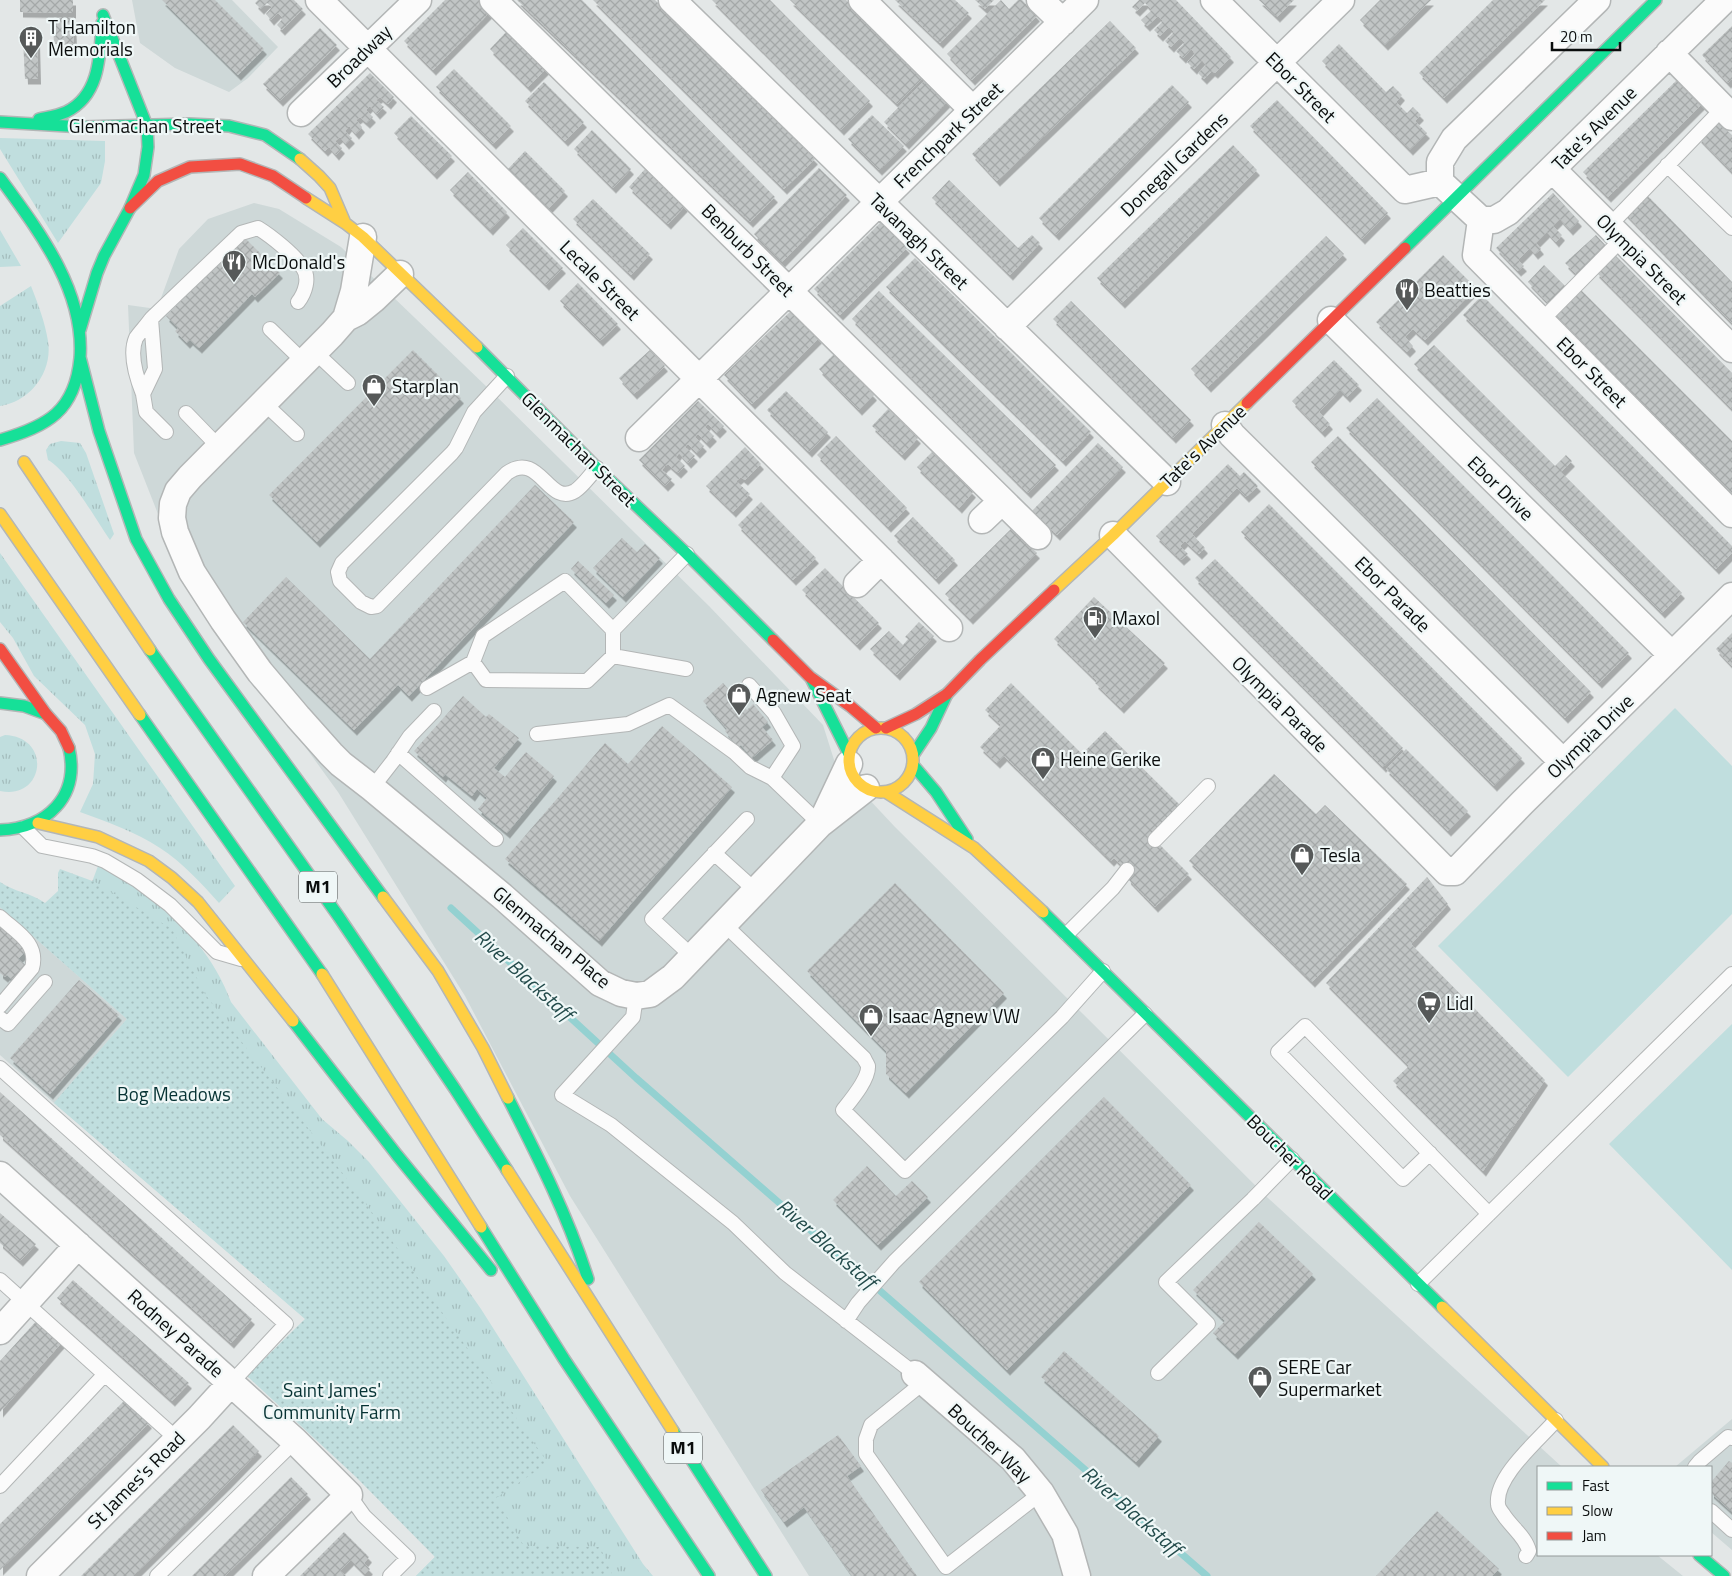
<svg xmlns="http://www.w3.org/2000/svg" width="1732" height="1576" viewBox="0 0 1732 1576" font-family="'Titillium Web',sans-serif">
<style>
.built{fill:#ced8d8}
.grass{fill:url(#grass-tufts)}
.park{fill:url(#park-dots)}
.pitch{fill:#c0dede}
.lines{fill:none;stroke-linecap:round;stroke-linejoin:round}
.stream{stroke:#94d1d1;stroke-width:7}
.building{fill:url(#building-cross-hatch);filter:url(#shadow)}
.lane-casing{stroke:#b3b6b6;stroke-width:16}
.street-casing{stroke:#b3b6b6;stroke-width:29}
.fast-casing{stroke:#b3b6b6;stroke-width:14}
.slow-casing{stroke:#b3b6b6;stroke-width:14}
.jam-casing{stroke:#b3b6b6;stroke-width:14}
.lane{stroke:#fbfbfb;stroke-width:14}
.street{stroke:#fbfbfb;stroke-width:26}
.fast{stroke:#16e098;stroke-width:11}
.slow{stroke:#ffcf43;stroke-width:11}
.jam{stroke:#f24e42;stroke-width:11}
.labels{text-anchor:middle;stroke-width:4.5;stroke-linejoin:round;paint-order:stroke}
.shield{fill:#eff7f7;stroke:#4f5353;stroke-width:1}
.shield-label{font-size:18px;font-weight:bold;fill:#0a0d0d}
.poi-label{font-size:19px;fill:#0a0d0d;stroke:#eff7f7;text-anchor:start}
.street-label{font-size:19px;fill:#0a0d0d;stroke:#eff7f7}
.park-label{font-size:19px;fill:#063233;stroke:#eff7f7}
.water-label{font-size:20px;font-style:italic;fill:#234b4b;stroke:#eff7f7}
</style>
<defs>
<pattern id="grass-tufts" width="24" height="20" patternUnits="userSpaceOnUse" patternTransform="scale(1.25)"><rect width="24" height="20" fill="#c0dede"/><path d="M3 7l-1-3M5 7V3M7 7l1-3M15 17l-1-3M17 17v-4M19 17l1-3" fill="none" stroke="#a4bdbd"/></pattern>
<pattern id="park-dots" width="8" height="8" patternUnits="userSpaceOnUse" patternTransform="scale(1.25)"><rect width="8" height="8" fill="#c0dede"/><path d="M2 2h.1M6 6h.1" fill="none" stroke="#a4bdbd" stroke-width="1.8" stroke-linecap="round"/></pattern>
<pattern id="building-cross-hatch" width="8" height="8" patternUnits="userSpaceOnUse" patternTransform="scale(1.25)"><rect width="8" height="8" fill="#c1c5c5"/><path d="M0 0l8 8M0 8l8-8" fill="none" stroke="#a4a8a8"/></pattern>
<filter id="shadow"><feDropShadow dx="3" dy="5.5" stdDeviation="0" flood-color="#0004"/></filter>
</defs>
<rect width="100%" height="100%" fill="#e3e7e7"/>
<path class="built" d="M132 0H232L278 47 248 78 229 92 175 68 140 43Z
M254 203 279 209 341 247 489 389 709 606 823 725 835 763 895 827 1268 1198 1562 1467H1538V1555H1657L1683 1576H809L570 1196 465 996 338 792 184 580 134 453 128 305 157 309 179 249 208 219Z
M0 907 127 1019 54 1103 0 1055Z
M1732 1419V1550L1711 1532V1467H1675Z"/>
<path class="grass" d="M0 138 105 141V161L101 183 58 243 0 149Z
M0 230 21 266 0 267Z
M31 286C38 304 45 322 48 341 53 372 30 402 0 406V306Z
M61 441 80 443 86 453 114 534 110 540C95 518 69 472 48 460L46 450 50 444Z
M0 553 235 886 219 903C201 883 183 863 160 848 136 832 107 822 80 812L93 784 95 754 85 725 34 676 13 638 0 622Z
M5 735C53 737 44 801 0 791V737Z
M98 866C114 875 131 884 147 895 183 921 216 960 231 1002L322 1119 348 1141 369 1162 444 1256 481 1309 643 1564 653 1576H416L435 1557 307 1320 54 1103 127 1019 0 907 2 886 45 905 92 882Z"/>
<path class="park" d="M60 869 95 882 172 929 205 994 364 1201 548 1463 496 1498 524 1546 600 1547 613 1576H416L435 1557 356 1477 247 1376 305 1319 54 1103 127 1019 0 907V882C14 892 32 893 45 903L58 891V873Z"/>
<path class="pitch" d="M1675 708 1732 766V914L1568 1077 1438 946Z
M1732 1024V1270L1609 1144Z"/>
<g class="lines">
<path class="stream" d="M451 908 636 1078 1207 1576"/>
</g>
<path class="building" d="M20 0H73V13L20 12Z
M162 0H215L264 49 238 75Z
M258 0H294L303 9 282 30 277 25 283 18 278 13 271 20 266 14 272 7 267 3 261 9 255 3Z
M445 0H480L491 11 433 70 404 41Z
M517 0H582L775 197 750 222Z
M593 0H655L815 159 784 189Z
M712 0H770L870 101 841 130Z
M790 0H846L924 77 897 104Z
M895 0H955L969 13 940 43Z
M975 0H994L985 9Z
M1001 0 1009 9 1018 0H1022L1037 16 972 80 947 54Z
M1139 0H1176L1231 57 1215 73 1212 71 1204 79 1198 73 1206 65 1202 60 1194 69 1187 62 1195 54 1193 51 1191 49 1183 58 1176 51 1185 43 1180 38 1171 47 1165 41 1174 32 1169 27 1160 36 1154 30 1163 21 1158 16 1147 26 1141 20 1152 10 1145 3 1137 11 1132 7Z
M1259 0H1294L1277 17Z
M1380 0H1431L1385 45 1360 20Z
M1493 0H1545L1444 98 1419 73Z
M53 17H73L74 43 54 44Z
M1110 21 1136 48 997 181 972 154Z
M1732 26V79L1728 83 1702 55Z
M320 28 337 45 280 101 263 84Z
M507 31 546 69 528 87 490 49Z
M23 39H37L38 79H25Z
M1339 44 1386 92 1393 86 1402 95 1396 102 1407 113 1413 107 1421 115 1415 121 1427 133 1410 150 1322 61Z
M454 69 511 126 493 144 436 87Z
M370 73 394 97 388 104 380 97 376 100 384 107 377 114 370 106 366 110 373 117 367 123 360 117 356 120 362 127 356 134 349 126 345 131 352 138 346 144 340 137 335 141 342 148 336 155 329 147 325 151 308 134Z
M1679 78 1703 103 1608 197 1583 172Z
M926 79 948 101 906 144 884 122Z
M544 82 584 122 565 141 525 101Z
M1172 85 1189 102 1056 235 1039 218Z
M1277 100 1388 213 1362 239 1250 126Z
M872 115 904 146 879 170 848 139Z
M411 116 452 156 434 174 394 133Z
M1716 120 1732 135V172L1698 137Z
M592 130 631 169 613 188 574 149Z
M1233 145 1257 170 1122 303 1097 278Z
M525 151 565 191 548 209 508 169Z
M819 168 847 195 782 262 754 234Z
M645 169 685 206 668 224 629 187Z
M468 172 507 212 490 230 450 190Z
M949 180 1018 248 1032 235 1040 243 1010 275 932 198Z
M1644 192 1732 282V323L1624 212Z
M1553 193 1579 221 1570 230 1560 219 1553 226 1562 235 1556 242 1547 232 1536 243 1541 249 1535 254 1530 248 1518 260 1524 266 1518 271 1496 248Z
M593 199 650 254 631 275 573 219Z
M881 222 907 248 840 315 814 289Z
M523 228 563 268 546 285 506 245Z
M1596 235 1607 247 1577 275 1565 263Z
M1326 236 1344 254 1208 387 1191 369Z
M244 237 280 273 255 297 252 294 199 348 190 340 187 343 175 331 178 328 166 316Z
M1614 254 1732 373V409L1596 272Z
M1443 255 1476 288 1425 340 1413 329 1405 337 1413 346 1407 352 1376 322Z
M915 258 1091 432 1063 461 886 287Z
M1544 265 1565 286 1548 303 1528 282Z
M578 283 618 324 600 341 560 301Z
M1580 289 1732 441V493L1554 315Z
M879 291 1056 465 1028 493 852 319Z
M1482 295 1732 546V553L1716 569 1463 315Z
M1071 301 1191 420 1173 438 1053 319Z
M792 310 819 338 752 404 724 375Z
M1434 345 1555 466 1566 455 1572 461 1561 472 1682 593 1662 613 1414 364Z
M413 350 461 398 317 542 269 495Z
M650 350 665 366 634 394 619 378Z
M834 354 874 395 859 410 819 369Z
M1334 360 1359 385 1347 397 1340 390 1319 412 1330 424 1322 432 1292 401Z
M786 391 828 432 809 452 767 410Z
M1377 398 1629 653 1599 683 1346 428Z
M698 401 724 426 717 433 708 424 705 427 714 436 707 443 698 434 695 437 704 446 697 453 688 444 685 447 695 456 688 463 679 453 676 457 685 466 678 473 668 464 665 466 662 470 672 479 665 486 639 460Z
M888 409 918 438 902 455 872 426Z
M836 436 907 508 888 527 817 455Z
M1338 436 1591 692 1565 718 1311 462Z
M1098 443 1123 467 1057 535 1032 511Z
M745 447 761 464 745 480 741 477 736 481 750 494 733 512 706 486Z
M932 452 973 492 959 508 917 467Z
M1228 464 1240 476 1244 472 1258 486 1246 497 1237 488 1234 491 1192 534 1205 548 1199 554 1185 541 1180 546 1188 554 1181 560 1156 536Z
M535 485 574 522 409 696 398 685 354 730 243 622 286 577 370 659Z
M761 502 816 558 793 580 738 525Z
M1269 504 1522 758 1494 786 1241 532Z
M913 517 955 560 936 579 894 536Z
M1012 528 1037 553 970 619 945 594Z
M622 538 637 552 645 544 660 558 623 597 593 568Z
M1215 559 1403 748 1383 767 1195 578Z
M578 561 614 595 606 603 571 569Z
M825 568 879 623 857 645 802 590Z
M1094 597 1165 663 1121 708 1095 683 1097 681 1054 639Z
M919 622 934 636 897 675 870 649 889 631 903 645 908 639 905 637Z
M1732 633V666L1716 649Z
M723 683 747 710 753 704 768 722 762 727 773 740 752 758 741 745 738 747 725 731 727 729 703 701Z
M1011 683 1082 754 1105 731 1180 805 1150 835 1189 874 1155 907 1128 879 1127 870 1114 858 1111 861 1004 756 997 763 980 747 1001 725 985 710Z
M463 696 486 717 489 714 519 738 494 768 505 777 526 752 554 776 507 833 478 809 487 798 477 789 472 796 445 774 443 777 414 751Z
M662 726 732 787 599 941 505 859 605 743 628 764Z
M1406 749 1468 811 1448 831 1386 769Z
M1274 774 1316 814 1325 805 1407 884 1312 982 1189 861Z
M1427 877 1448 904 1411 944 1545 1080 1483 1171 1393 1081 1409 1066 1326 983Z
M895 883 1004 993 906 1093 886 1074V1051L807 971Z
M0 923 28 949 18 959 27 966 14 981 7 975 5 977 0 973Z
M79 980 119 1015 50 1094 10 1058Z
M0 1092 252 1319 231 1343 0 1135Z
M1104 1097 1191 1185 1007 1370 919 1282Z
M867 1166 896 1196 912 1181 928 1197 878 1245 833 1200Z
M0 1213 36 1244 20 1261 0 1243Z
M1259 1222 1313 1274 1235 1354 1213 1333 1225 1321 1193 1290Z
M73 1280 189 1383 172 1401 57 1298Z
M39 1318 64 1340 0 1412V1361Z
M1064 1351 1159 1436 1136 1462 1041 1377Z
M126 1399 149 1423 0 1570V1524Z
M233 1425 259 1451 228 1483 133 1576H81Z
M838 1435 861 1466 847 1476 917 1576H852L804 1507 784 1522 761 1490Z
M1729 1461 1732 1463V1512L1711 1493V1482Z
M291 1477 308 1494 288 1514 225 1576H192Z
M1437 1511 1499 1569 1492 1576H1376Z
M344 1532 369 1557 364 1563 370 1569 365 1574 351 1560 340 1571 346 1576H300Z"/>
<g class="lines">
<defs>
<path id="lane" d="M1667 165 1732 228
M1609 226 1723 108
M1541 321 1622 239
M270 329 304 362
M315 352 348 383
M507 376 474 412 456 448 452 453 342 563 338 572 340 581 361 602 371 607 377 606 507 473C540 450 548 507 575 491 583 486 590 475 597 468
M143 394C137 379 129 354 136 338 140 332 147 325 151 319
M264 403 297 434
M186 413 219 447
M166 432 146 412 143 394 155 369 151 319 155 315 241 233 258 228C271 236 295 255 303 268 310 278 305 293 298 302
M613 630 565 581 483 636 473 662 486 680 587 681 613 656V630L687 554
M613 656 686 669
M749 685 774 713 793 746 772 778
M427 688 473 662
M537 734 628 724 669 705 734 752 750 767 772 778 820 824
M398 753 496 839
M372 788 393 761 410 736 434 711
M24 828 42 846 92 856 105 861 137 880 170 905 217 952 241 959
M1155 840 1208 786
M714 853 756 891
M0 917C16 932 39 943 32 968L0 1006
M725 925 864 1058C865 1061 867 1063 868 1066 869 1079 851 1100 843 1110L905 1171 1062 1017 1103 971
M1067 934 1113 888 1127 870
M693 957 652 919 747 819
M636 996 633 1017 562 1095 611 1125 733 1223 785 1273 915 1374
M0 1018 8 1024 45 982
M0 1068 286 1324 231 1383
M1430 1153 1403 1179 1278 1052 1305 1026 1489 1214
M0 1280 178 1440
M1418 1284 1732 974
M846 1321 858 1303 894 1262 1145 1014
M1158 1373 1208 1324 1166 1282 1253 1199 1292 1159
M924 1382 871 1425 866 1439V1454L946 1567 1041 1493
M1695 1467 1700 1461 1728 1437 1732 1438
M0 1486 105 1374
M349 1495 364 1516 408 1558 390 1576
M1711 1511 1732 1530
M1526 1556 1529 1551C1526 1537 1511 1527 1503 1514 1501 1511 1498 1508 1498 1504 1495 1476 1539 1440 1556 1420
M157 1576 295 1441"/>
<path id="street" d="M319 0 949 628
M493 0 1038 536
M672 0 1167 482
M862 0 973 110
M1040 0 1063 22
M1214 0 1405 190 1440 182
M1597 0 1454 139 1440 162V182L1481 220H1494L1508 212 1724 0
M1669 53 1732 117
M301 113 418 0
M1552 169 1732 349
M1481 220 1476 255 1732 514
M400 274 374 299 358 312 346 318 332 334 190 477 178 491 173 504 172 518 175 532 192 572 223 620 260 672 298 717 331 754 341 764 372 788 502 896 600 983 621 993 636 996 650 994 673 977 820 824 866 788
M346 318 354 291 363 237
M1331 320 1672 655
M1007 327 1341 0
M1225 425 1232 435 1563 762
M639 438 1085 0
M982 520 1002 501
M1113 535 1447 872H1455L1522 803 1732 596
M857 584 881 560
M823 819 849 764
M0 1175 295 1441 349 1495 266 1576
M0 1331 78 1245
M915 1374 1013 1459 1041 1493 1065 1534 1077 1576
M40 1576 199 1418 231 1383"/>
<path id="fast" d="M39 119C48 117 57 116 66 112 100 96 100 55 102 23
M0 122 83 127 189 124 229 126 265 135 300 159
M0 178C38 230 85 290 80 358 75 411 48 426 0 440
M1405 248 1656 0
M80 330 97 273 104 256 130 208 144 175 148 147 147 126 103 15
M477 347 597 468 687 554 773 640
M80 357 99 431 136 539 169 599 209 659 383 897
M150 650 339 917 455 1089 507 1170
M812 680 849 754
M0 703 24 706 46 714
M140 715 322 974
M913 755 931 728 947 694
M913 765 936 792 967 839
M0 830C47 828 80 797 69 748
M1043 912 1442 1307
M293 1021 397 1155 491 1270
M508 1098C538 1157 568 1216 588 1279
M481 1227 564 1359 709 1576
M673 1431 766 1576
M1699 1555 1724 1576"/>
<path id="slow" d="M300 159 319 176 330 188 345 223
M306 198 345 223 363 237 477 347
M24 462 150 650
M0 514 140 715
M1054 590 1113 535 1247 403
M849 760a32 32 0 1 1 64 0a32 32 0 1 1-64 0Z
M886 792 974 848 1043 912
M38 823 98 837 149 861 172 878 198 902 293 1021
M383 897 438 971 483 1048 508 1098
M322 974 481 1227
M507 1170 673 1431
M1442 1307 1603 1467"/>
<path id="jam" d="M130 208 158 181 190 167 240 164 273 176 306 198
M1247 403 1405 248
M773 640 810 677 850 706 876 728
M0 649 46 714 61 731 69 748
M886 728 916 714 947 694 980 660 1054 590"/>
</defs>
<use href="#lane" class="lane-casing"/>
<use href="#street" class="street-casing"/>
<use href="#fast" class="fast-casing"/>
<use href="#slow" class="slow-casing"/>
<use href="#jam" class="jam-casing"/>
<use href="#lane" class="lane"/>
<use href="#street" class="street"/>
<use href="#fast" class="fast"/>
<use href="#slow" class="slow"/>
<use href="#jam" class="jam"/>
</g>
<defs>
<symbol id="building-pin" viewBox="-11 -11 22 30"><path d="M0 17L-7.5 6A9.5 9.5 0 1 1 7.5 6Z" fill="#565959" stroke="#eff7f7"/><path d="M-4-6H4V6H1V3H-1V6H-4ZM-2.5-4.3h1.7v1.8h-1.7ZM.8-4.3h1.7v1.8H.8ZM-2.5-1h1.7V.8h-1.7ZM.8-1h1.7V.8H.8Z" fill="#fff"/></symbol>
<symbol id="restaurant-pin" viewBox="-11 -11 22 30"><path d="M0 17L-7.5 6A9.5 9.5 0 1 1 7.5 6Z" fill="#565959" stroke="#eff7f7"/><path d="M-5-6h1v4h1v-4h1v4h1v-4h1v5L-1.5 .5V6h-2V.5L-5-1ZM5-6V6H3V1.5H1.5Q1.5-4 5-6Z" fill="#fff"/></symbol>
<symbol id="shop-pin" viewBox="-11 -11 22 30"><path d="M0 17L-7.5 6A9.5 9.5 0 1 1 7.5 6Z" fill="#565959" stroke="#eff7f7"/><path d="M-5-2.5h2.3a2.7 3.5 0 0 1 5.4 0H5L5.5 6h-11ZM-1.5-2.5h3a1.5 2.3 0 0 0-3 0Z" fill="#fff"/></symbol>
<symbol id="fuel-pin" viewBox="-11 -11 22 30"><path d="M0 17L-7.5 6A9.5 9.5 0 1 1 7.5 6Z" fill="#565959" stroke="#eff7f7"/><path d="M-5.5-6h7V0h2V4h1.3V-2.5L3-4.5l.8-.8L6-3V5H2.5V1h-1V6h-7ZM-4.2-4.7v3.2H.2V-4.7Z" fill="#fff"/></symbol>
<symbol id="supermarket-pin" viewBox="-11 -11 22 30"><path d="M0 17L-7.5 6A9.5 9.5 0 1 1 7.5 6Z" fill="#565959" stroke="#eff7f7"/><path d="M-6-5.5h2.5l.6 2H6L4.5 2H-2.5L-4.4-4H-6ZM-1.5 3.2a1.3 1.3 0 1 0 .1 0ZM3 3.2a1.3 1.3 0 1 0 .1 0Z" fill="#fff"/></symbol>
</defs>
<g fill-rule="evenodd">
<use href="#building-pin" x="17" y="24" width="28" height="38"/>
<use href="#restaurant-pin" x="220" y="248" width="28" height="38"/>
<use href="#restaurant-pin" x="1393" y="276" width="28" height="38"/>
<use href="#shop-pin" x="360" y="372" width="28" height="38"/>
<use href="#fuel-pin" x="1081" y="604" width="28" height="38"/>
<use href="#shop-pin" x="725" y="681" width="28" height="38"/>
<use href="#shop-pin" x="1029" y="745" width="28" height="38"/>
<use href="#shop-pin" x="1288" y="841" width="28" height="38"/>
<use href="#supermarket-pin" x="1415" y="989" width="28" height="38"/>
<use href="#shop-pin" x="857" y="1002" width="28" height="38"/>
<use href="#shop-pin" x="1246" y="1364" width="28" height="38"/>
</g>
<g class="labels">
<g class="shield">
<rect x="299" y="871.5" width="38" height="31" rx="4"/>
<rect x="664" y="1432.5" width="38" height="31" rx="4"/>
</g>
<g class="shield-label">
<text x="318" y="893">M1</text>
<text x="683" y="1454">M1</text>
</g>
<g class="poi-label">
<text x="48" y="34">T Hamilton<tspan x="48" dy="22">Memorials</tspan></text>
<text x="252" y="269">McDonald's</text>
<text x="1424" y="297">Beatties</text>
<text x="392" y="393">Starplan</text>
<text x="1112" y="625">Maxol</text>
<text x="756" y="702">Agnew Seat</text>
<text x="1060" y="766">Heine Gerike</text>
<text x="1320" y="862">Tesla</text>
<text x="1446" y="1010">Lidl</text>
<text x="888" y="1023">Isaac Agnew VW</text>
<text x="1278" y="1374">SERE Car<tspan x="1278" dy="22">Supermarket</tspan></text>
</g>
<g class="street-label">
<text transform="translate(359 56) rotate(-44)" y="7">Broadway</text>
<text transform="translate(1301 87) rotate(45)" y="7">Ebor Street</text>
<text x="145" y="133">Glenmachan Street</text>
<text transform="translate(1594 128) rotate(-45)" y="7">Tate's Avenue</text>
<text transform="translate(948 135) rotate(-44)" y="7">Frenchpark Street</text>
<text transform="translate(1174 164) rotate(-44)" y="7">Donegall Gardens</text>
<text transform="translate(919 241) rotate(44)" y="7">Tavanagh Street</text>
<text transform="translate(748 250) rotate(45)" y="7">Benburb Street</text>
<text transform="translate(1642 259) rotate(45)" y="7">Olympia Street</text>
<text transform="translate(600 280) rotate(45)" y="7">Lecale Street</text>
<text transform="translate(1592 372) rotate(45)" y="7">Ebor Street</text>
<text transform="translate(1203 446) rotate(-44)" y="7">Tate's Avenue</text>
<text transform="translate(579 449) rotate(45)" y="7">Glenmachan Street</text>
<text transform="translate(1501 488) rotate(44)" y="7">Ebor Drive</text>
<text transform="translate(1393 594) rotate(45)" y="7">Ebor Parade</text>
<text transform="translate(1280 704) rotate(45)" y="7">Olympia Parade</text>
<text transform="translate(1590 736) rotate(-44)" y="7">Olympia Drive</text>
<text transform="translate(552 937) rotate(40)" y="7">Glenmachan Place</text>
<text transform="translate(1290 1157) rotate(45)" y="7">Boucher Road</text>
<text transform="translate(176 1333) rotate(42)" y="7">Rodney Parade</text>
<text transform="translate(990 1443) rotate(43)" y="7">Boucher Way</text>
<text transform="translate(136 1480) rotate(-45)" y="7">St James's Road</text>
</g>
<g class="park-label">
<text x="174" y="1101">Bog Meadows</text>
<text x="332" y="1397">Saint James'<tspan x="332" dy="22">Community Farm</tspan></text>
</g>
<g class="water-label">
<text transform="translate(524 975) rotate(42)" y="7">River Blackstaff</text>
<text transform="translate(827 1244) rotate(41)" y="7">River Blackstaff</text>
<text transform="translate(1132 1511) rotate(41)" y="7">River Blackstaff</text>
</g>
</g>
<rect x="1537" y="1466" width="175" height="90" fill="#eff7f7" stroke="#939999"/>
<rect x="1547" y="1482" width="25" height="8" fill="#16e098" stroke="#939999"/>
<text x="1582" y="1491" font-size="15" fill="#0a0d0d">Fast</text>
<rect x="1547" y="1507" width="25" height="8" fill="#ffcf43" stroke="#939999"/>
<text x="1582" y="1516" font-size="15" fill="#0a0d0d">Slow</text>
<rect x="1547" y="1532" width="25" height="8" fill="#f24e42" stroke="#939999"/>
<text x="1582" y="1541" font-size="15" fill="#0a0d0d">Jam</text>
<path d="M1552 42v8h68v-8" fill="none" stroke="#0a0d0d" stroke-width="2.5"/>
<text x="1560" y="42" font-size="15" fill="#0a0d0d" stroke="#eff7f7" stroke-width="4" paint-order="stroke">20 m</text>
</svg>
